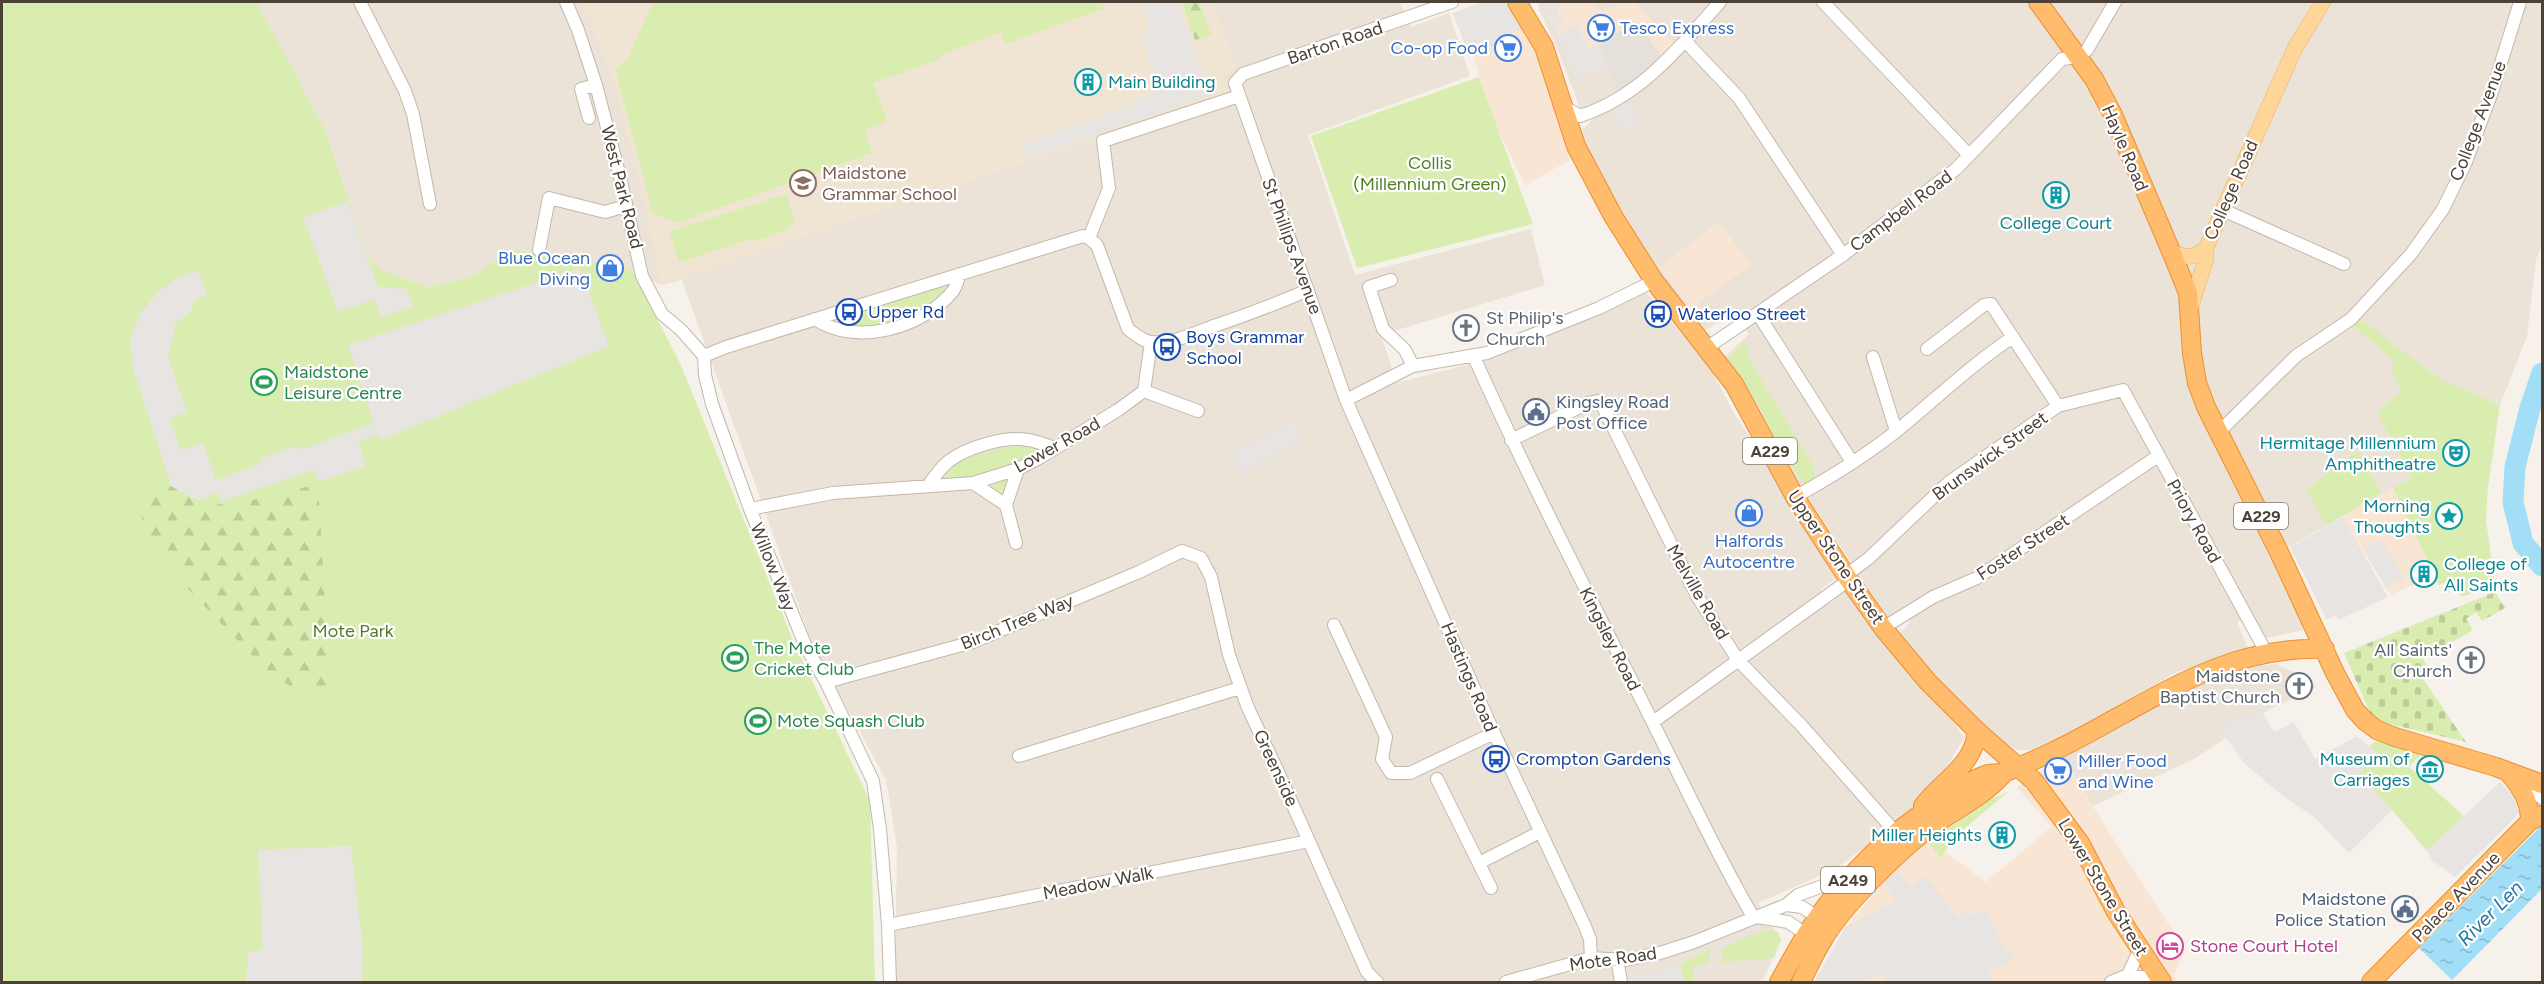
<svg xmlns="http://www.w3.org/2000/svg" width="2544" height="984" viewBox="0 0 2544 984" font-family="Figtree,sans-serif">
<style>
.residential{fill:#ebe2d8}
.commercial{fill:#f9e5d4}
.industrial{fill:#e6e0db}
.education{fill:#f0e4d3}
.green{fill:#d9edb0}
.forest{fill:url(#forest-firs)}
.cemetery{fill:url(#cemetery-stones)}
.parking{fill:#e8e4e2}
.water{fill:url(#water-ripples)}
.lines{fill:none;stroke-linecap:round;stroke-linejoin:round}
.river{stroke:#a2dff7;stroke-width:21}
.minor-casing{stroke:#c3b8ab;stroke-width:14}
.major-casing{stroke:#efb25f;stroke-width:16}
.highway-casing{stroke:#ec8f2e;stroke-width:20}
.minor{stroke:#fff;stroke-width:12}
.major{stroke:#ffd69a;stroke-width:15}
.highway{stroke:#ffbc6c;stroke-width:18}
.labels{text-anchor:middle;stroke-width:4.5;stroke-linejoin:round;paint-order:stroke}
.shield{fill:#fff;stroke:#817a73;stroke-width:1.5}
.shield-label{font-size:16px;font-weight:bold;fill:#4b4137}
.shop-label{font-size:18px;fill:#366cbe;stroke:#fff;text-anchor:start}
.street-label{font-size:18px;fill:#4b4137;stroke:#fff}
.culture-label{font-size:18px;fill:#0d838f;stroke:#fff;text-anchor:end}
.park-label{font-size:18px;fill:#507e22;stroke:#fff}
.education-label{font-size:18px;fill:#785e54;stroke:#fff;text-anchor:start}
.transit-label{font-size:18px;fill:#164399;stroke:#fff;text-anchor:start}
.worship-label{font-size:18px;fill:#5b616d;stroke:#fff;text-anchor:end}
.leisure-label{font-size:18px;fill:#27864d;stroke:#fff;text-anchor:start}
.service-label{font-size:18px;fill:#4e5e75;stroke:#fff;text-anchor:start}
.hotel-label{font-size:18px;fill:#b23c85;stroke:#fff;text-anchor:start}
.water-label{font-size:20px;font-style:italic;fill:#21799f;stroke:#fff}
</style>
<defs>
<pattern id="forest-firs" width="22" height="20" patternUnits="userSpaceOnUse" patternTransform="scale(1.5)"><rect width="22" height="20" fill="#d9edb0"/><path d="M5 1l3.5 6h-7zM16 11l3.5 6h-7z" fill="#bccc98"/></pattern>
<pattern id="cemetery-stones" width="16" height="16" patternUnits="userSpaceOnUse" patternTransform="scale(1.5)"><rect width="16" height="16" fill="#d9edb0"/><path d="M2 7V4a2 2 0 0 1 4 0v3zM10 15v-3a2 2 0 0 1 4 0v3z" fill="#bccc98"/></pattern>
<pattern id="water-ripples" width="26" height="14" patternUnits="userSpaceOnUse" patternTransform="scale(1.5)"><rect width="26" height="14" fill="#a2dff7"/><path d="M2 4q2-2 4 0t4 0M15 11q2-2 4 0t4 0" fill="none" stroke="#86b6c9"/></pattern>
</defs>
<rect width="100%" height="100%" fill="#f6f1ea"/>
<path class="residential" d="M257 2H1400L1411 27 1449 13 1470 76 1308 135 1355 275 1531 229 1545 285 1381 335 1397 383 1493 358 1646 292 1709 366 1734 413 1787 496 1836 578 1821 589 1829 604 1846 591 1890 651 1954 722 1964 738 1944 771 1897 824 1835 869 1758 903 1781 940 1762 982H895L897 847 886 780 813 646 682 280 661 285 632 270 513 249 469 278 428 287 381 270 367 256 326 132Z
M1539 2H2542V244L2536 260 2527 336 2500 405 2444 381 2405 352 2392 372 2401 391 2378 412 2411 478 2272 556 2292 597 2303 630 2266 638 2253 616 2237 622 2248 648 2175 673 2039 750H2019L1990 737 1969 716 1901 633 1910 622 1903 609 1889 620 1856 576 1873 564 1864 553 1852 563 1785 464 1723 358 1749 334 1732 314 1701 333 1646 253 1589 157 1581 131 1592 120 1593 113 1580 108 1555 43 1539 10Z
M2276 664 2305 677 2316 687 2270 709 2194 759 2093 806 2061 754 2120 727 2177 691 2232 669Z"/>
<path class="commercial" d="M1484 2H1504L1530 27 1576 157 1525 185 1496 126 1472 54 1469 55 1453 13Z
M1545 2H1593L1603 12 1625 2H1634L1674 43 1661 55 1664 60 1619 92 1608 66 1575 79 1558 34 1547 15Z
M1719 222 1751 265 1691 309 1659 267Z
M2393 488 2434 576 2390 595 2343 517Z
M2061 757 2185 950 2174 975 2178 982H1816L1845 928 1923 836 1986 882 2051 827 2017 787Z"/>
<path class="industrial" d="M1637 21 1664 60 1619 92 1598 44Z"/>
<path class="education" d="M582 2H1213L1237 68 1224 77 1228 95 661 285 650 227 615 85Z"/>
<path class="green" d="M2 2H257L326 132 367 256 381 270 428 287 469 278 513 249 632 270 680 363 794 643 870 801 875 982H2Z
M653 2H1102L1104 8 1006 44 1001 32 941 55 938 60 873 83 887 121 864 130 872 153 678 223 653 214 615 68 627 61Z
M1479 77C1496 126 1515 175 1533 224L1357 268 1311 136Z
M786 194 795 224 786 227 787 230 752 242 750 239 679 262 669 232Z
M945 285 949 290C912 320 885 330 838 324L836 321 855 315V312Z
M2359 318 2444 381 2500 405 2488 487 2486 520 2495 584 2462 597 2449 581 2439 585 2393 488 2411 478 2377 412 2401 391 2392 372 2393 360 2353 326Z
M1743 343 1749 346 1748 357 1812 463 1816 480 1806 486 1781 452 1762 412 1728 358Z
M1017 446 1037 448C1028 463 958 487 944 476 951 458 999 448 1017 446Z
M2357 451 2381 493 2326 526 2307 489Z
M1008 479 1002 498 987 487Z
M2386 734 2422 753 2409 767 2464 816 2427 851 2392 810 2365 785 2359 773 2378 755 2369 746Z
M2008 792 1954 837 1941 858 1923 836 1957 813Z
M1767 930 1778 932 1781 940 1774 958 1719 963 1723 959 1722 950 1730 944Z
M1710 949 1708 964 1693 966 1694 982H1684L1680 964Z"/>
<path class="forest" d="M1182 2H1200L1211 35 1195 40Z
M318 484 330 687 300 693 263 667 149 548 140 508 171 486 190 497 228 506Z"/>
<path class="cemetery" d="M2495 592 2505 608 2482 621 2476 612 2466 619 2473 630 2423 659 2430 670 2421 676 2466 742 2373 720 2344 653Z"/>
<path class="parking" d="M1142 2H1177L1210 94 1027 159 1022 145 1135 104V101L1145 98 1144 95 1157 90 1152 77 1155 76 1141 38 1150 34 1146 25 1149 19Z
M1484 2H1504L1515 9 1522 29 1497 37 1499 44 1469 55 1453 13Z
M1545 2H1561L1557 16 1563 19 1557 33 1547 15Z
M1577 25 1588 49 1598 44 1608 66 1575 79 1558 34Z
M1630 102 1642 121 1623 132 1611 112Z
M347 201 378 287 407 289 413 306 381 318 374 299 338 312 303 217Z
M580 268 609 346 380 440 378 434 358 442 366 466 319 482 314 470 220 502 217 492 199 500 190 497 171 486 133 368 130 338 139 315 158 292 174 280 198 270 207 295 192 303 193 310 178 321 173 328 175 330 168 357 187 412 169 419 181 450 203 443 216 480 261 464 259 459 298 445 300 450 374 423 348 345Z
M1292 420 1303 439 1243 474 1232 454Z
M2343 517 2388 597 2339 620 2336 615 2327 620 2290 547Z
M2382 539 2404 578 2386 588 2364 549Z
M2261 710 2274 732 2294 722 2315 759 2357 736 2379 755 2359 773 2392 810 2349 853 2313 816 2283 796 2245 764 2218 727Z
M2500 782 2513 796 2519 812 2514 819 2455 877 2433 861 2427 851Z
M351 846 363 950 362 982H246L248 952 263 950 258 850Z
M1897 872 1911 887 1925 875 1958 917 1969 909 1973 916 1985 909 2007 953 2012 949 2016 957 1988 974 1993 982H1886L1881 973 1861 982H1814L1845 928 1895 901 1884 881Z
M1680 964 1684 982H1629L1634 976Z"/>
<path class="water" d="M2542 825V889L2452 980 2419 948Z"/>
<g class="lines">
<path class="river" d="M2542 373 2530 408 2515 467 2513 502 2523 543 2542 566"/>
<defs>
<path id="minor" d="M360 2 405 91 413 114 430 204
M566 2 578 30 596 85 621 181 642 276 662 314 681 330 704 356
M1452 2 1243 74 1235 83 1346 400 1494 733 1584 924 1590 939 1591 958
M1823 2 1969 155
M1685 41 1739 98 1843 255
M1563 106 1580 116C1641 96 1679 48 1720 2
M589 118 581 89 596 85
M2223 210 2344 264
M1089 238 1109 188 1103 141 1239 96
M539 250 549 198 605 212 626 206
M1391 280 1369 287 1383 329 1405 350 1413 366
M1758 314 1852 462
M815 319C856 347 923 328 953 291 956 287 958 279 960 274
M1705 349 1843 255 1956 169 2062 59 2079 57 2087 50 2115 2
M1927 349 1984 305 1991 304 2058 406
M704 356 726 347 1083 236 1089 238 1097 245 1128 329C1135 334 1143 342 1152 342 1172 344 1193 334 1211 327 1244 316 1276 304 1308 290
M704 356 705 375 712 404 750 509 806 647 826 682 873 781 880 829 888 925 890 982
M1474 357C1529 480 1591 599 1651 719 1685 786 1716 853 1753 917
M1873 357 1896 431
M1144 391 1198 411
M1346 400 1413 366 1487 353 1599 308 1654 281
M2218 433 2296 356 2351 319 2411 254 2443 209 2466 162 2492 92 2520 2
M1511 440 1588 403 1600 401 1697 596 1738 660 1801 725 1897 834
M973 483 1006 505
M928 486C934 477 940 468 949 461 968 447 1004 436 1028 440 1037 441 1046 445 1055 448
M1795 497C1831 477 1867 455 1899 429 1937 398 1972 364 2013 337
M750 509 833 493 973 483 1018 469 1039 458 1118 410 1144 391 1151 342
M1016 543 1006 505 1018 469
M1846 575 1868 559 1948 483 2058 406 2123 390 2266 652
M1334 625 1386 737 1382 759 1391 773H1410L1494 733
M1883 628 1933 597 1977 578 2158 456
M826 682 973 642 1139 572 1182 551 1201 558 1211 577 1229 655 1248 708 1280 776 1367 972 1377 982
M1653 722 1849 580
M1019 756 1240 688
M1437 779 1491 888
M2519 783 2542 798
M1479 863 1540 832
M1786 905 1798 895 1850 876
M1757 917 1788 922 1806 934 1814 935
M888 925 1309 841
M1617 959 1621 982
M2128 975 2140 949
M1506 982 1591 958 1625 960 1660 953 1694 942 1786 905 1802 907 1811 913 1818 926
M2111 982 2128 975 2160 979"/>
<path id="major" d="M2169 250C2183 258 2193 260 2206 248
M2191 306 2206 259V248L2295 48 2323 2"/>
<path id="highway" d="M1517 2 1544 47 1576 146 1613 216 1654 281 1734 384 1795 497 1849 580 1883 628 1928 682 1976 730 2034 781 2080 843 2116 912 2162 982
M2038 2 2094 79 2113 115 2173 256 2188 293 2192 353 2197 383 2206 407 2279 552 2335 673 2355 710 2365 721 2377 730 2395 737 2496 767 2542 784
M2508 772C2521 787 2530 801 2530 821
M1923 806C1940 783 1978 762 1976 730
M1779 982C1788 967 1796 950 1806 935 1830 895 1876 846 1914 819 1931 806 1968 780 1988 774 1994 773 2000 774 2006 772 2021 766 2037 759 2052 752 2144 708 2217 645 2325 649
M1801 982C1808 968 1815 952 1824 938 1843 906 1895 855 1924 832 1951 811 1983 798 2005 772
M2371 982 2530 821 2542 815"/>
</defs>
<use href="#minor" class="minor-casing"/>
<use href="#major" class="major-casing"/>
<use href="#highway" class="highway-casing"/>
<use href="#minor" class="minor"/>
<use href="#major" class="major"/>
<use href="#highway" class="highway"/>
</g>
<defs>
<symbol id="supermarket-ring" viewBox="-11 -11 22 22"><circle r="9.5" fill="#fff" stroke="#3f7fe0" stroke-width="1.5"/><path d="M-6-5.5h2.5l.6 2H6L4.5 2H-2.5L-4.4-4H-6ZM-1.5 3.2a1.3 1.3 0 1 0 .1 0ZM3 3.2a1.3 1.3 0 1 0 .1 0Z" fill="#3f7fe0"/></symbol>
<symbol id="building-ring" viewBox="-11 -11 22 22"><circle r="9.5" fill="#fff" stroke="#0f9aa8" stroke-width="1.5"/><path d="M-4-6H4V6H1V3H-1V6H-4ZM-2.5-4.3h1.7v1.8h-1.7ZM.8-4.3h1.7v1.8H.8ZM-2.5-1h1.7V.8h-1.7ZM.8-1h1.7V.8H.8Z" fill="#0f9aa8"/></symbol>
<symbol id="school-ring" viewBox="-11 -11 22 22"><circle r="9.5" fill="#fff" stroke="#8d6e63" stroke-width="1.5"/><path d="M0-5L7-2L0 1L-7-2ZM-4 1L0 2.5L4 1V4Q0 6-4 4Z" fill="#8d6e63"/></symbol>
<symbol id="shop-ring" viewBox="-11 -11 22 22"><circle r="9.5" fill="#fff" stroke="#3f7fe0" stroke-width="1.5"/><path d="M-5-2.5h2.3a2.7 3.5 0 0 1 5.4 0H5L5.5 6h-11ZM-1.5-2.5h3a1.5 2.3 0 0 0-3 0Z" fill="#3f7fe0"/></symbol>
<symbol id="bus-ring" viewBox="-11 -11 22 22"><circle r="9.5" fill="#fff" stroke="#1a4fb4" stroke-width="1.5"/><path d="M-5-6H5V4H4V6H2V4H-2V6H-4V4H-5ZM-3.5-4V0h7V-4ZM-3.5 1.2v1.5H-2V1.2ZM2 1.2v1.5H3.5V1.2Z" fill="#1a4fb4"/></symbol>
<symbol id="church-ring" viewBox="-11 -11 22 22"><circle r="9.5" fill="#fff" stroke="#6b7280" stroke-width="1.5"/><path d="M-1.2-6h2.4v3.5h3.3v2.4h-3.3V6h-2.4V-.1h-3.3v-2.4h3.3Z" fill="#6b7280"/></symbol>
<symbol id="stadium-ring" viewBox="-11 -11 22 22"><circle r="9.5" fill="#fff" stroke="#2e9e5b" stroke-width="1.5"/><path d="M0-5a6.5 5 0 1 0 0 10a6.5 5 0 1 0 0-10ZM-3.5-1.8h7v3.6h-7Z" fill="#2e9e5b"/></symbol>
<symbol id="civic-ring" viewBox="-11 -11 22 22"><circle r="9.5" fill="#fff" stroke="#5c6f8a" stroke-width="1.5"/><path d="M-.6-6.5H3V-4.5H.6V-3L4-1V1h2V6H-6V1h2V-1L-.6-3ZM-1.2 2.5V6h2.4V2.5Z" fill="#5c6f8a"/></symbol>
<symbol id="theatre-ring" viewBox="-11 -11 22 22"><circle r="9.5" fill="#fff" stroke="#0f9aa8" stroke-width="1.5"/><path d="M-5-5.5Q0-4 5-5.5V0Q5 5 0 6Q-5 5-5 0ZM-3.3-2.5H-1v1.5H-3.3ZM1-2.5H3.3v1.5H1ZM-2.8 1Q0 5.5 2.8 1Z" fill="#0f9aa8"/></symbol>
<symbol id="sight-ring" viewBox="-11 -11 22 22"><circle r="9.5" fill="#fff" stroke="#0f9aa8" stroke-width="1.5"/><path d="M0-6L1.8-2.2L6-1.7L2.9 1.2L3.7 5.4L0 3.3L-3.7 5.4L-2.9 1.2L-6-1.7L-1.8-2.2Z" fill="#0f9aa8"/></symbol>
<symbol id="museum-ring" viewBox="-11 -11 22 22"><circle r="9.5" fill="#fff" stroke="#0f9aa8" stroke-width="1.5"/><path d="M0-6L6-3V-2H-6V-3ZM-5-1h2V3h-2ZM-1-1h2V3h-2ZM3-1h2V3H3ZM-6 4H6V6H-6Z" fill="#0f9aa8"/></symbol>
<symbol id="hotel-ring" viewBox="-11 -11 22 22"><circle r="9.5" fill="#fff" stroke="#d1479c" stroke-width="1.5"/><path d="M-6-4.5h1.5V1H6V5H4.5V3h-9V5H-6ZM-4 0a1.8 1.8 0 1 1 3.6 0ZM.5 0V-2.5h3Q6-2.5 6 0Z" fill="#d1479c"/></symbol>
</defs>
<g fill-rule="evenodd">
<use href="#supermarket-ring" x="1586" y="13" width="30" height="30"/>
<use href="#supermarket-ring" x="1493" y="33" width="30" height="30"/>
<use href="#building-ring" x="1073" y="67" width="30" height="30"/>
<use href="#school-ring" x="788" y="168" width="30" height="30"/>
<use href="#building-ring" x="2041" y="180" width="30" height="30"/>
<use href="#shop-ring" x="595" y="253" width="30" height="30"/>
<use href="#bus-ring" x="834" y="297" width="30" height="30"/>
<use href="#bus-ring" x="1643" y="299" width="30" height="30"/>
<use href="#church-ring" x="1451" y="313" width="30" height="30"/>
<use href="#bus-ring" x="1152" y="332" width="30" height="30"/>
<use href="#stadium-ring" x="249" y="367" width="30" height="30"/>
<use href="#civic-ring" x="1521" y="397" width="30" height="30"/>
<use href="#theatre-ring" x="2441" y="438" width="30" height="30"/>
<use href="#shop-ring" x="1734" y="498" width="30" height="30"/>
<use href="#sight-ring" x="2434" y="501" width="30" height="30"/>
<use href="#building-ring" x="2409" y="559" width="30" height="30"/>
<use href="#stadium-ring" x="720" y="643" width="30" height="30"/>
<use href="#church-ring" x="2456" y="645" width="30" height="30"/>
<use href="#church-ring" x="2284" y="671" width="30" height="30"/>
<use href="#stadium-ring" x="743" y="706" width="30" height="30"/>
<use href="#bus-ring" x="1481" y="744" width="30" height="30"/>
<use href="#museum-ring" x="2415" y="754" width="30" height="30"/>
<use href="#supermarket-ring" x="2043" y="756" width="30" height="30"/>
<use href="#building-ring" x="1987" y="820" width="30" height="30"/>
<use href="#civic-ring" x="2390" y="894" width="30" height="30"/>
<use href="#hotel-ring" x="2155" y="931" width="30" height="30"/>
</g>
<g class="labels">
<g class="shield">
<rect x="1743" y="438" width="54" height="26" rx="4.5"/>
<rect x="2234" y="503" width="54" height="26" rx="4.5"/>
<rect x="1821" y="867" width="54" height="26" rx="4.5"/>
</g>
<g class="shield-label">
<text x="1770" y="457">A229</text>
<text x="2261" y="522">A229</text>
<text x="1848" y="886">A249</text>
</g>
<g class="shop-label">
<text x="1620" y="34">Tesco Express</text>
<text x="1488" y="54" text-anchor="end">Co-op Food</text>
<text x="590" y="264" text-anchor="end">Blue Ocean<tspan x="590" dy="21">Diving</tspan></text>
<text x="1749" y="547" text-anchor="middle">Halfords<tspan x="1749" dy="21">Autocentre</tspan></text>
<text x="2078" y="767">Miller Food<tspan x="2078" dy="21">and Wine</tspan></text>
</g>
<g class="street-label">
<text transform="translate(1335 43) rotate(-19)" y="6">Barton Road</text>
<text transform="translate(2478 121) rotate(-69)" y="6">College Avenue</text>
<text transform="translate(2125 148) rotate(67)" y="6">Hayle Road</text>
<text transform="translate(622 187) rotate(76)" y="6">West Park Road</text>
<text transform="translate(2231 190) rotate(-66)" y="6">College Road</text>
<text transform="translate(1901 211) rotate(-37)" y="6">Campbell Road</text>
<text transform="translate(1292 246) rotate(70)" y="6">St Phillips Avenue</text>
<text transform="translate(1057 445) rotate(-29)" y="6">Lower Road</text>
<text transform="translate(1990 456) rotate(-36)" y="6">Brunswick Street</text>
<text transform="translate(2194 521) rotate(61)" y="6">Priory Road</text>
<text transform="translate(2023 547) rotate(-33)" y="6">Foster Street</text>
<text transform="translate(1836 557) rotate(56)" y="6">Upper Stone Street</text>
<text transform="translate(773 567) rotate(68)" y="6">Willow Way</text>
<text transform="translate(1698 592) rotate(60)" y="6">Melville Road</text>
<text transform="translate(1017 622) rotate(-22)" y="6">Birch Tree Way</text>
<text transform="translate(1610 639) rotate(63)" y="6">Kingsley Road</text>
<text transform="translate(1469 677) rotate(67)" y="6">Hastings Road</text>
<text transform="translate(1276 768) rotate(65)" y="6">Greenside</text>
<text transform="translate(1098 883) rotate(-11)" y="6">Meadow Walk</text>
<text transform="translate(2103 887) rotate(59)" y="6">Lower Stone Street</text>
<text transform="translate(2456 897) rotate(-46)" y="6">Palace Avenue</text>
<text transform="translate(1613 959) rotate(-8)" y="6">Mote Road</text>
</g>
<g class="culture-label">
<text x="1108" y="88" text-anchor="start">Main Building</text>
<text x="2056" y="229" text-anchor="middle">College Court</text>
<text x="2436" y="449">Hermitage Millennium<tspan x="2436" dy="21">Amphitheatre</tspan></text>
<text x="2430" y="512">Morning<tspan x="2430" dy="21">Thoughts</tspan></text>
<text x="2444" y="570" text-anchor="start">College of<tspan x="2444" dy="21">All Saints</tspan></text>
<text x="2410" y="765">Museum of<tspan x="2410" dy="21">Carriages</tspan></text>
<text x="1982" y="841">Miller Heights</text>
</g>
<g class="park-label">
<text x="1430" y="169">Collis<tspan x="1430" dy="21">(Millennium Green)</tspan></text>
<text x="353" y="637">Mote Park</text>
</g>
<g class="education-label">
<text x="822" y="179">Maidstone<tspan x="822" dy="21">Grammar School</tspan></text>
</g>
<g class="transit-label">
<text x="868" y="318">Upper Rd</text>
<text x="1678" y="320">Waterloo Street</text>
<text x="1186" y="343">Boys Grammar<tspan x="1186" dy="21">School</tspan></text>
<text x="1516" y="765">Crompton Gardens</text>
</g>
<g class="worship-label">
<text x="1486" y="324" text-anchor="start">St Philip's<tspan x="1486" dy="21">Church</tspan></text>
<text x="2452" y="656">All Saints'<tspan x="2452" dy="21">Church</tspan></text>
<text x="2280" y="682">Maidstone<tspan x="2280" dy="21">Baptist Church</tspan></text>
</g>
<g class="leisure-label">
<text x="284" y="378">Maidstone<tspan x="284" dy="21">Leisure Centre</tspan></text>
<text x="754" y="654">The Mote<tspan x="754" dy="21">Cricket Club</tspan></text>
<text x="777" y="727">Mote Squash Club</text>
</g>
<g class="service-label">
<text x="1556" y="408">Kingsley Road<tspan x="1556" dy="21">Post Office</tspan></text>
<text x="2386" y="905" text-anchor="end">Maidstone<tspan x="2386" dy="21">Police Station</tspan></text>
</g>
<g class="hotel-label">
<text x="2190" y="952">Stone Court Hotel</text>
</g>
<g class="water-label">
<text transform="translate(2490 913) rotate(-45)" y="7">River Len</text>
</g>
</g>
<rect width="2544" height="984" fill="none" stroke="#4b4137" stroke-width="6"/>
</svg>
